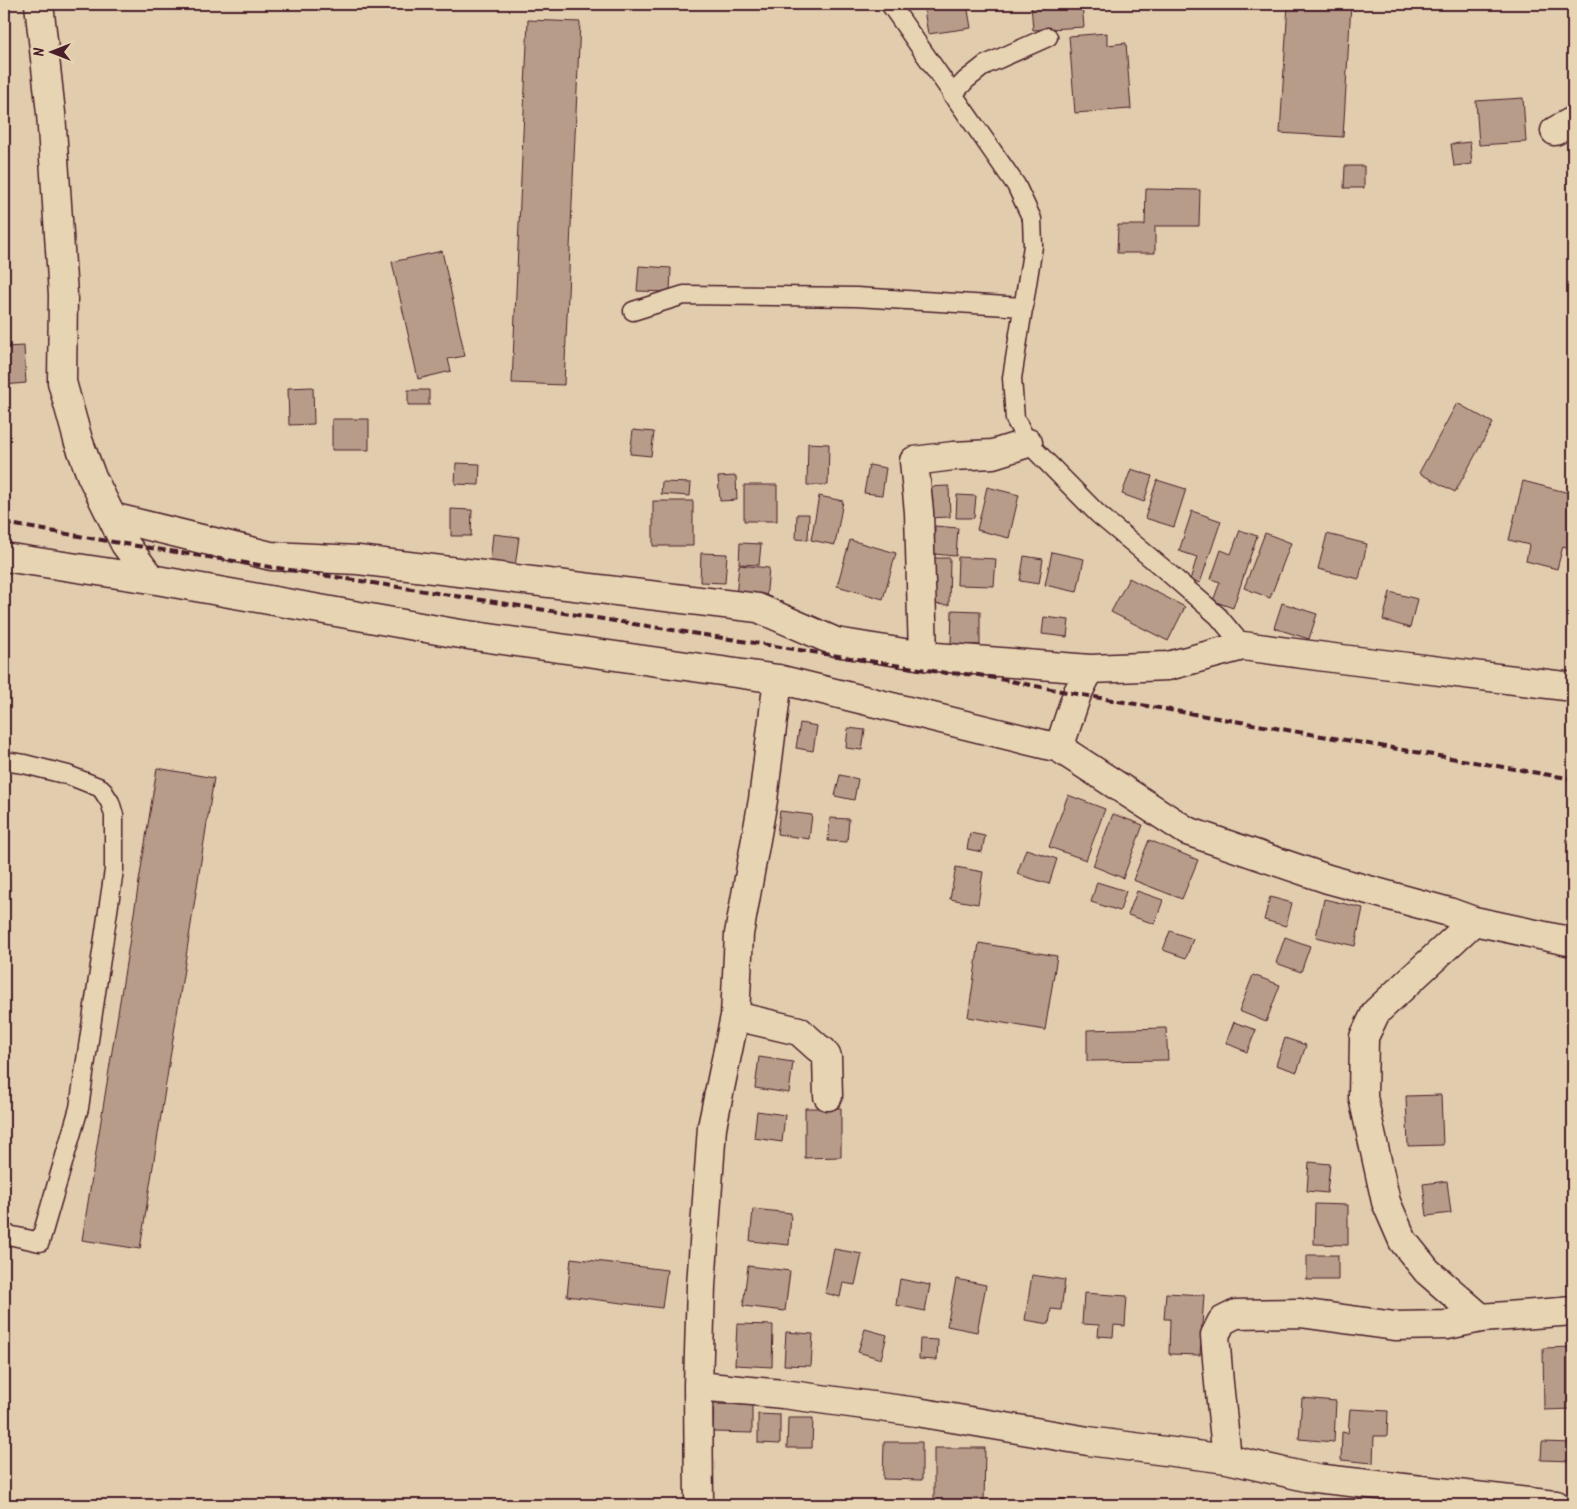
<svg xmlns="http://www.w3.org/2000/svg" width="1577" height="1509" viewBox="0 0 1577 1509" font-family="Kalam,sans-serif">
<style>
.building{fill:#b79c89;stroke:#4a1f2b}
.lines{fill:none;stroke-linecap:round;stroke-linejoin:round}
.service-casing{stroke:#4a1f2b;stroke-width:21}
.minor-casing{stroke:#4a1f2b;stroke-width:31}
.service{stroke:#e7d4b2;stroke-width:18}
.minor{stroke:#e7d4b2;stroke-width:28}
.rail{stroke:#4a1f2b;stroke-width:4;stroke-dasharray:8 4;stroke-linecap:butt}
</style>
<rect width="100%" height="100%" fill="#e1cdad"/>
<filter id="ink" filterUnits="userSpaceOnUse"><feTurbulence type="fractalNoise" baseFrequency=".02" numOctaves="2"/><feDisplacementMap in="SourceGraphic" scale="10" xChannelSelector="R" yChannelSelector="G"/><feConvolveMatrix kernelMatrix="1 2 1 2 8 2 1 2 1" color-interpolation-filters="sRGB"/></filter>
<g filter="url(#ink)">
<path class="building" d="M923 4H967L971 28 928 34Z
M1031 4H1082L1084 27 1033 30Z
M1288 4H1351L1343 137 1280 133Z
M528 20 580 22 564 385 512 383Z
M1107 33V45L1126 43 1131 109 1075 113 1069 36Z
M1523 98 1526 142 1479 145 1476 101Z
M1470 142 1472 164 1454 166 1451 144Z
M1345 166H1364V188H1344Z
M1146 189 1200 190 1199 226H1155V253H1117L1118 225H1145Z
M442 251 465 356 448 359 451 371 418 379 392 262Z
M639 266 671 268 670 292 637 291Z
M24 346 26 383 4 385V347Z
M313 387 314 424 289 425 288 388Z
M408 390H429V405H408Z
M1457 403 1493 423 1455 492 1419 473Z
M332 419H369V450H332Z
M633 430 654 432 651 456 630 454Z
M808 443 829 444 828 485H807Z
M4 450H5V481H4Z
M456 463 480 464 479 485 455 484Z
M869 465 886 468 882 495 864 493Z
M1131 469 1152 476 1144 502 1122 494Z
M736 476 737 500 720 501 718 477Z
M1157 480 1186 489 1174 527 1145 518Z
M1523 481 1573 494V549L1563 546 1557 569 1526 561 1529 545 1509 540Z
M662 482 691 483 690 496 661 494Z
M744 485H777V521H744Z
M949 486 950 517 925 518 924 487Z
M987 487 1019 495 1009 538 977 530Z
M957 495 976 496 974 518H956Z
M819 496 843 501 835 545 811 540Z
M653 501H693V546H653Z
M451 509 472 510 471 536H451Z
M1192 511 1221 521 1200 583 1190 580 1197 557 1179 551Z
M797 514H809L808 540 796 539Z
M935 526 958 528 956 556 934 554Z
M1240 530 1257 536 1233 608 1213 601 1220 582 1211 579 1221 550 1231 554Z
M1265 533 1291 543 1270 598 1244 588Z
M493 534 519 537 515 567 490 564Z
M1327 534 1367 544 1359 579 1318 569Z
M850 540 896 553 883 599 837 586Z
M740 543 761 544 759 565 739 564Z
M1052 552 1084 559 1077 592 1045 585Z
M701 553 727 554 725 583 700 582Z
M1024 556 1043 559 1039 584 1020 581Z
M958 557 996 559 994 586 957 585Z
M928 558H950L949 605 927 604Z
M739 565 769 568 766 600 736 597Z
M1129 578 1185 607 1168 641 1111 612Z
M1390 592 1417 599 1410 628 1383 620Z
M1282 603 1317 614 1309 639 1274 628Z
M952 610 980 611V645L951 644Z
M1044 617 1069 620 1067 637 1042 634Z
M800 723 817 726 813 751 796 748Z
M848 728 865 730 862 750 846 748Z
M157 768 214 778 140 1249 82 1240Z
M840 775 858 779 854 800 835 796Z
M1068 795 1105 809 1086 860 1049 847Z
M780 811 812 815 809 839 777 834Z
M1113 814 1143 825 1123 878 1093 866Z
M830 818 849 819 847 842 828 841Z
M970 833 985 836 982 852 967 849Z
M1149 840 1198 860 1182 899 1133 880Z
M1026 849 1057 859 1049 884 1017 874Z
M956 867 983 872 978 904 950 899Z
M1097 882 1126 891 1120 911 1091 902Z
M1137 891 1163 900 1155 924 1128 915Z
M1270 897 1292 903 1286 926 1264 920Z
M1324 899 1363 908 1355 946 1316 937Z
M1170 931 1193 939 1186 958 1163 950Z
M1285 937 1310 946 1301 972 1276 963Z
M979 943 1057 956 1045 1030 968 1017Z
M1253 975 1280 985 1266 1022 1239 1011Z
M1234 1022 1256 1030 1247 1052 1226 1043Z
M1166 1028 1168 1060 1087 1061V1030Z
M1285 1038 1306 1045 1297 1072 1276 1065Z
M759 1057 793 1062 789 1093 755 1088Z
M1441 1095 1443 1145 1408 1146 1406 1096Z
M805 1108H841V1157L805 1158Z
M757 1111 785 1115 782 1142 754 1138Z
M1309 1162 1330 1164 1327 1193 1307 1191Z
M1447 1181 1451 1213 1427 1216 1423 1184Z
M1315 1204 1348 1205V1245L1314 1244Z
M753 1209 791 1213 789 1245 750 1241Z
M834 1249 862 1254 855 1285 843 1283 840 1297 825 1293Z
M1307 1255H1338V1280H1307Z
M571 1258 667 1270 662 1308 567 1296Z
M748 1266 790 1271 785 1311 743 1306Z
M1032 1275 1065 1280 1061 1310 1051 1309 1049 1324 1025 1320Z
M900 1279 930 1285 925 1311 896 1305Z
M956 1279 986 1285 977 1332 947 1326Z
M1084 1293 1127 1296 1125 1326 1114 1325 1113 1337 1098 1336 1099 1325 1082 1324Z
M1166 1293 1204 1295 1200 1355 1169 1354 1170 1319H1164Z
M737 1324 773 1325 772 1367 735 1365Z
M865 1329 887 1335 881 1359 858 1352Z
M786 1332 813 1334 811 1366 784 1365Z
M920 1339 938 1340 937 1360 919 1359Z
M1573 1347V1409L1544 1410 1543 1348Z
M1302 1398 1336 1401 1334 1442 1299 1439Z
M714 1404 752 1405V1433L713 1432Z
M1350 1409 1388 1411 1387 1436H1374L1373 1463 1341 1460 1342 1432 1348 1433Z
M758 1414 780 1415V1444L758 1443Z
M788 1418H813L812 1448H787Z
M884 1442H922V1480L883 1479Z
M1542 1442 1573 1443V1461L1541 1460Z
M934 1448H985L984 1505H934Z
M1027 1499H1065L1066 1505H1027Z"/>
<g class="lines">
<defs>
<path id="service" d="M890 4 1016 185 1032 219 1033 246 1012 378 1015 419 1028 443 1098 514 1164 569 1218 616 1243 646
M952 95 966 80 985 65 1048 37
M633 311 684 295 856 297 1024 307
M4 761 24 764 68 775 101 788 110 802 114 815V870L79 1108 40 1242 4 1234"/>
<path id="minor" d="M39 4 51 113 63 295 62 382 78 440 91 475 125 544 151 579
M1555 131 1573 121
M112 517 271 556 358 560 758 608 836 642 923 656 1090 669
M4 557 151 579 454 633 778 679 1059 748 1077 694 1090 669 1168 666 1243 646 1341 659 1573 687
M923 656 919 512 914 461 953 456 993 454 1028 443
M1059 748 1187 831 1328 879 1449 912 1474 921 1573 942
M1474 921 1376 1012 1364 1037 1363 1097 1386 1202 1403 1241 1427 1271 1481 1318 1573 1311
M735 1016 799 1031 818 1048 823 1051 827 1057 828 1096
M698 1386 783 1394 917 1412 1088 1441 1227 1459 1306 1477 1556 1505
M1227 1459 1219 1383 1215 1335 1222 1321 1236 1314 1300 1313 1395 1326 1447 1325 1481 1318
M699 1505 698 1386 701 1286 712 1127 735 1016 739 934 763 800 778 679"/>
</defs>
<use href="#service" class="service-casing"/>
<use href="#minor" class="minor-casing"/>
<use href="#service" class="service"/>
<use href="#minor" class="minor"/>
<path class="rail" d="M4 523 125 544 946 673 979 675 1077 694 1573 779"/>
</g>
</g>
<rect width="1577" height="1509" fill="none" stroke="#e7d4b2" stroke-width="20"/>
<rect x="10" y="10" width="1557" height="1489" fill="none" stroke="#4a1f2b" stroke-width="2" filter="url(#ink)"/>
<g transform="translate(52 52) rotate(270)" stroke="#e7d4b2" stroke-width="4" paint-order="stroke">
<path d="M0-4L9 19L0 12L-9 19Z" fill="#4a1f2b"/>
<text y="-8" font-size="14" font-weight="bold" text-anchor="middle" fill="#4a1f2b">N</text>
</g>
</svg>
